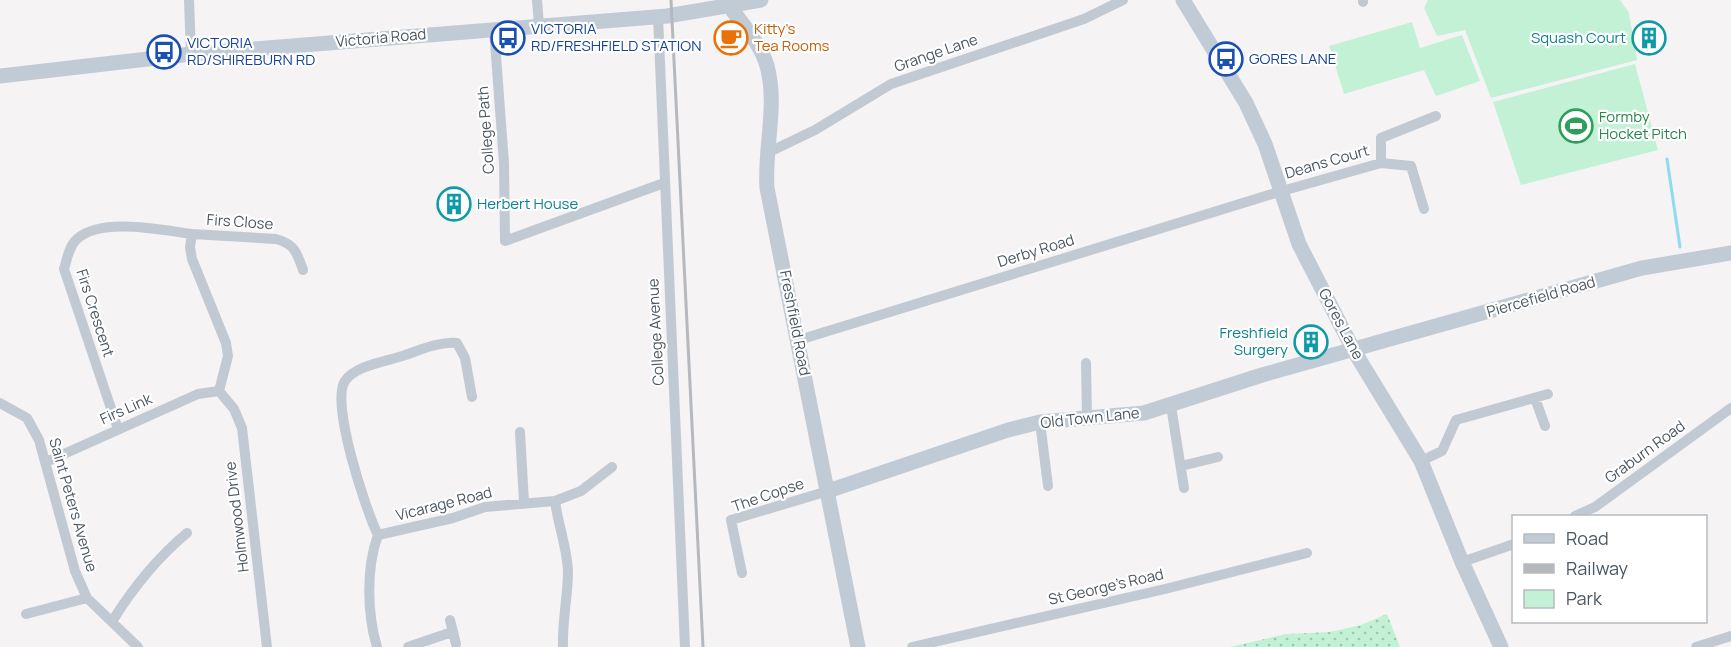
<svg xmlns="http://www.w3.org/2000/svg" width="1731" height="647" viewBox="0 0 1731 647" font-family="Manrope,sans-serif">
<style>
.grass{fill:url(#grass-dots)}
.park{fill:#c3f1d5}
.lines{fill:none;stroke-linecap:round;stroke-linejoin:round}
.stream{stroke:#90daee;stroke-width:3}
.street{stroke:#c1cad2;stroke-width:10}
.secondary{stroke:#c1cbd6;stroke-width:15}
.rail{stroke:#b5b8bd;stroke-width:3}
.labels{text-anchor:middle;stroke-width:4.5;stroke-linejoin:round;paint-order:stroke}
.transit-label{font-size:15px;fill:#164399;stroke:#fff;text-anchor:start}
.food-label{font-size:15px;fill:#c56008;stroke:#fff;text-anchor:start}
.street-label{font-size:15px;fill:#4a5661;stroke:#fff}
.culture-label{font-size:15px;fill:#0d838f;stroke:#fff;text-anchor:end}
.leisure-label{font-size:15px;fill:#27864d;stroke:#fff;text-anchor:start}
</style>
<defs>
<pattern id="grass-dots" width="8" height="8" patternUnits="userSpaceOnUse" patternTransform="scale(1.5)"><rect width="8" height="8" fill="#c3f1d5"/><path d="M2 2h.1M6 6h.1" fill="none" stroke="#a0c6b0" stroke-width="1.8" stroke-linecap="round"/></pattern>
</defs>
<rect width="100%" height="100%" fill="#f5f3f3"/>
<path class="grass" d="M1387 614 1400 647H1230L1286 634 1330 632 1361 625Z"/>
<path class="park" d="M1428 0H1620L1629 13 1637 60 1491 98 1465 30 1437 36 1424 8Z
M1412 22 1420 48 1462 35 1480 81 1436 96 1424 70 1344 94 1329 46Z
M1635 64 1658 150 1521 185 1493 102Z"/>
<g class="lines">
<path class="stream" d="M1667 159 1680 247"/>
<path class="street" d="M189 0 191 54
M537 0 539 25
M1363 0V2
M658 16 685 647
M494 29 504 163 505 241 664 183
M767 153 815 130 891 84 1084 19 1123 0
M1381 163V138L1436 116
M192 234 276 239C295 244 297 253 303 270
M799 340 1282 191 1381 163 1411 166 1424 209
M1086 363 1087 418
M219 391 234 409 242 428 267 647
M1535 398 1545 426
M0 403 27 418 39 440 75 571 87 598 138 647
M1171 406 1184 488
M1040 422 1048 486
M118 429 64 269C67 259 69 246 77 239 101 217 162 230 192 234L190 247 192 259 226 343 228 356 219 391
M520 432 524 502
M1421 461 1442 451 1456 420 1548 394
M46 462 198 394 219 391
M1181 466 1218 457
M555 501 581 491 612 467
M1575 516 1595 507 1731 408
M378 535C366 511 330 402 345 381 355 366 383 362 399 357 416 352 438 341 457 343L465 358 472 397
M1462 562 1514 544
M742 573 731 520 828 491
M26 614 87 598
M113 620C133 588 157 558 187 533
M450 620 456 644
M377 647C367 613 366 568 378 535L453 518 485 507 555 501C558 525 567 547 568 571 568 596 562 621 563 647
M408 647 452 632
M912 647 1165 589 1307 553
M1696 647 1731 636"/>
<path class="secondary" d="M1183 0 1246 103 1265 144 1299 244 1354 351 1421 461 1462 562 1501 647
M730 7C743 25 761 44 767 66 778 105 764 149 767 188L858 647
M0 76 191 54 667 16 761 0
M828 491 1008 430 1040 422 1144 413 1262 375 1642 268 1731 253"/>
<path class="rail" d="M671 0 703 647"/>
</g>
<defs>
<symbol id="bus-ring" viewBox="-11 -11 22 22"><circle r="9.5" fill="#fff" stroke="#1a4fb4" stroke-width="1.5"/><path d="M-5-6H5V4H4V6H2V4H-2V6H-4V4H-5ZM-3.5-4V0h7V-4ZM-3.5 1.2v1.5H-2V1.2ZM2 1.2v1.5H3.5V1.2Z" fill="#1a4fb4"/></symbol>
<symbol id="cafe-ring" viewBox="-11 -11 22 22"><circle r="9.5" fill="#fff" stroke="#e8710a" stroke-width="1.5"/><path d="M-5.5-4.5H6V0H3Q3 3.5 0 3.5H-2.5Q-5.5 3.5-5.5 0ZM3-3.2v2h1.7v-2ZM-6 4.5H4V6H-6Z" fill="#e8710a"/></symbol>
<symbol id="building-ring" viewBox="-11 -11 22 22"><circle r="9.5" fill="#fff" stroke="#0f9aa8" stroke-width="1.5"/><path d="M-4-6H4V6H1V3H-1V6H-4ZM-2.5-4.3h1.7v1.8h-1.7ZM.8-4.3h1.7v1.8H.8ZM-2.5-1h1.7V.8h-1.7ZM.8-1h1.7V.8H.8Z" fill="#0f9aa8"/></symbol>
<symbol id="stadium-ring" viewBox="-11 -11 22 22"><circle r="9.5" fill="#fff" stroke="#2e9e5b" stroke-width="1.5"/><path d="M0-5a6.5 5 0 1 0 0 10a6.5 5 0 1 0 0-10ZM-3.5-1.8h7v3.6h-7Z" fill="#2e9e5b"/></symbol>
</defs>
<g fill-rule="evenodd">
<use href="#bus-ring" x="489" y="19" width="38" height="38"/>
<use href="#cafe-ring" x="712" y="19" width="38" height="38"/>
<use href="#building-ring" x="1630" y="19" width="38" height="38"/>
<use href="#bus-ring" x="145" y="33" width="38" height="38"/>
<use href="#bus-ring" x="1207" y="40" width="38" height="38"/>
<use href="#stadium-ring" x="1557" y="107" width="38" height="38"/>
<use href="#building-ring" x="435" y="185" width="38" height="38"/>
<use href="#building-ring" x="1292" y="323" width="38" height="38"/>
</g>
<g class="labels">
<g class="transit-label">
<text x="531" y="34">VICTORIA<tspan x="531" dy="17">RD/FRESHFIELD STATION</tspan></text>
<text x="187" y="48">VICTORIA<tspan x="187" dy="17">RD/SHIREBURN RD</tspan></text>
<text x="1249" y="64">GORES LANE</text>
</g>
<g class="food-label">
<text x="754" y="34">Kitty's<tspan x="754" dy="17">Tea Rooms</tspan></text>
</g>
<g class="street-label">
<text transform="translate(381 38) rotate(-5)" y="5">Victoria Road</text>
<text transform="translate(936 53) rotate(-19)" y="5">Grange Lane</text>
<text transform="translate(486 130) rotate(-94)" y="5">College Path</text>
<text transform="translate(1327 162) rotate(-16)" y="5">Deans Court</text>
<text transform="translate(240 222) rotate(4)" y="5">Firs Close</text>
<text transform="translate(1036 251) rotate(-17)" y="5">Derby Road</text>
<text transform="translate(1541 297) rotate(-16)" y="5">Piercefield Road</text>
<text transform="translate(95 313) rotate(72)" y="5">Firs Crescent</text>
<text transform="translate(795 323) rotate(79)" y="5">Freshfield Road</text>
<text transform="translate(1341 324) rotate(62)" y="5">Gores Lane</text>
<text transform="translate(656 332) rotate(-93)" y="5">College Avenue</text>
<text transform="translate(126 409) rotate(-24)" y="5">Firs Link</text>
<text transform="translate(1090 418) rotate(-6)" y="5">Old Town Lane</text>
<text transform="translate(1645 452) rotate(-36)" y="5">Graburn Road</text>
<text transform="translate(768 495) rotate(-19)" y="5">The Copse</text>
<text transform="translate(444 504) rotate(-14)" y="5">Vicarage Road</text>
<text transform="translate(73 505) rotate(74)" y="5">Saint Peters Avenue</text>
<text transform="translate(237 517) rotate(-97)" y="5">Holmwood Drive</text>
<text transform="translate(1106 587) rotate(-13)" y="5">St George's Road</text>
</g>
<g class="culture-label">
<text x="1626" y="43">Squash Court</text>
<text x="477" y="209" text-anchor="start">Herbert House</text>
<text x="1288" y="338">Freshfield<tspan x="1288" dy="17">Surgery</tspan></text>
</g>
<g class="leisure-label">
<text x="1599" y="122">Formby<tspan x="1599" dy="17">Hocket Pitch</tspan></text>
</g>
</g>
<rect x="1512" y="515" width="195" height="108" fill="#ffffff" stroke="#b7bbc0" stroke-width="1.5"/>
<rect x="1524" y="534" width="30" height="9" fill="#c1cbd6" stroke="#b7bbc0" stroke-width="1.5"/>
<text x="1566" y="545" font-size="18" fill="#4a5661">Road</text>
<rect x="1524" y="564" width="30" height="9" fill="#b5b8bd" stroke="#b7bbc0" stroke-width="1.5"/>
<text x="1566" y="575" font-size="18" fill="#4a5661">Railway</text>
<rect x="1524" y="590" width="30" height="18" fill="#c3f1d5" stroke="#b7bbc0" stroke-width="1.5"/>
<text x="1566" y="605" font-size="18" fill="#4a5661">Park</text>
</svg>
